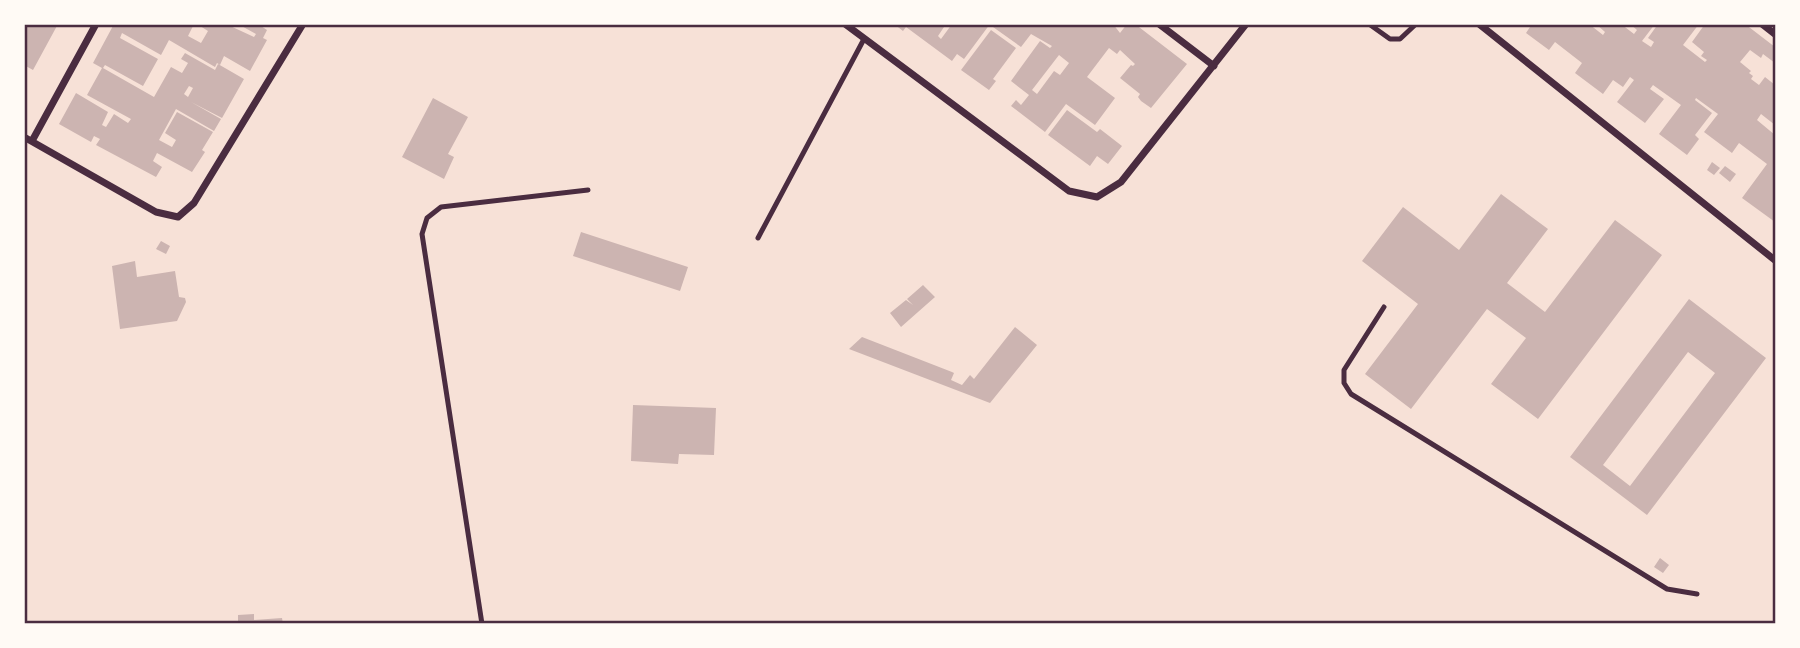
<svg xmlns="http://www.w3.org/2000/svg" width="1800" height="648" viewBox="0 0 1800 648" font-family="Lora,serif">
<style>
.building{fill:#ccb4b1;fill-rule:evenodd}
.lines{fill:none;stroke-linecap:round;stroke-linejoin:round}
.service{stroke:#4a2c40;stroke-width:5}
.minor{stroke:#4a2c40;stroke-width:7}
.neatline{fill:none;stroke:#4a2c40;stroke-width:2.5}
</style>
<rect width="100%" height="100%" fill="#f7e1d7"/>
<path class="building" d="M24 24H58L33 70 24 65Z
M114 24H194L188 36 201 43 208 31 197 24H226L254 37 256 34 238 24H258L267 30 263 38 267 40 250 71 224 56 220 65 217 63 215 67 169 40 161 55 122 33 120 38 158 59 143 86 105 65 103 68 154 97 171 67 182 73 188 63 181 59 185 53 215 70 218 64 244 79 222 118 191 102 221 119 214 131 176 109 159 140 172 147 176 140 165 133 177 112 213 132 202 150 205 152 192 172 157 153 153 161 162 167 156 177 96 145 100 139 94 136 91 142 59 124 76 93 108 112 102 125 106 127 114 114 128 123 131 119 87 95 102 68 93 63ZM189 86 193 88 188 97 184 94Z
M894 24H946L938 36 941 39 952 24H990L964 59 957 54 952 61 906 27 903 31Z
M995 24H1113L1120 33 1127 24H1135L1187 64 1151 108 1141 101 1138 97 1140 94 1120 78 1131 65 1133 66 1135 64 1120 50 1117 54 1109 48 1087 77 1115 98 1095 125 1066 104 1045 132 1011 106 1016 100 1021 105 1029 95 1011 81 1040 41 1050 48 1052 46 1031 34 1021 47 993 27ZM1059 55 1069 63 1060 75 1054 71 1037 94 1032 90Z
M1532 24H1589L1603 35 1605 32 1596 24H1621L1634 34 1637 30 1630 24H1655L1642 41 1651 47 1654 42 1648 38 1658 24H1699L1683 45 1705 62 1707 60 1701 56 1704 52 1692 42 1705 24H1745L1775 47V63L1763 54 1761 58 1750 50 1740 62 1751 71 1749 73 1753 76 1751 79 1759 85 1765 77 1775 85V125L1761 114 1757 120 1775 135V222L1742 198 1767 164 1739 143 1732 153 1704 132 1718 114 1696 98 1695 100 1712 113 1695 135 1699 139 1687 155 1659 134 1681 105 1653 85 1650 89 1664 99 1645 123 1617 102 1634 80 1630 77 1623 87 1613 80 1603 94 1575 73 1582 63 1555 42 1549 50 1526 33Z
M991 30 1016 48 993 79 996 81 989 90 961 70Z
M433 98 468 117 448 154 454 157 444 179 402 157Z
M1067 110 1097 132 1100 129 1122 146 1108 164 1097 156 1090 166 1048 135Z
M1712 162 1720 168 1714 175 1707 170Z
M1725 166 1736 174 1730 182 1719 173Z
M1501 194 1548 229 1507 283 1545 312 1615 220 1662 255 1538 419 1491 384 1526 338 1487 309 1411 409 1365 374 1418 304 1362 261 1403 207 1459 250Z
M581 232 688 267 680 291 573 256Z
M161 241 170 246 166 254 156 249Z
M135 261 137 277 175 271 179 297 185 298 186 302 177 321 120 329 112 266Z
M923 285 935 297 901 327 890 313 906 300 913 305 907 299Z
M1689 299 1766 358 1647 515 1570 457ZM1688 352 1715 373 1630 486 1603 465Z
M1015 327 1037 345 990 403 849 349 862 337 952 372 954 373 951 380 962 385 970 375 974 379Z
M633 405 716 408 714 455 679 454 678 464 631 461Z
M1660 558 1669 565 1663 573 1654 567Z
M254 614V620L282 618 283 624H238V615Z"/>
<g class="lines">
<path class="service" d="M1369 24 1390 39H1400L1416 24
M758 238 864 39
M1384 307 1344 370V383L1351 394 1667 589 1697 594
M482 624 422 234 427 218 441 207 588 190"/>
<path class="minor" d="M845 24 1069 191 1097 197 1121 182 1246 24
M1159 24 1214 66
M1479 24 1776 261
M1762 24 1776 35
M24 137 156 212 178 217 194 203 303 24
M32 141 96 24"/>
</g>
<rect width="1800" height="648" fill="none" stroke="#fffaf5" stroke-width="52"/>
<rect x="26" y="26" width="1748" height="596" class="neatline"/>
</svg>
